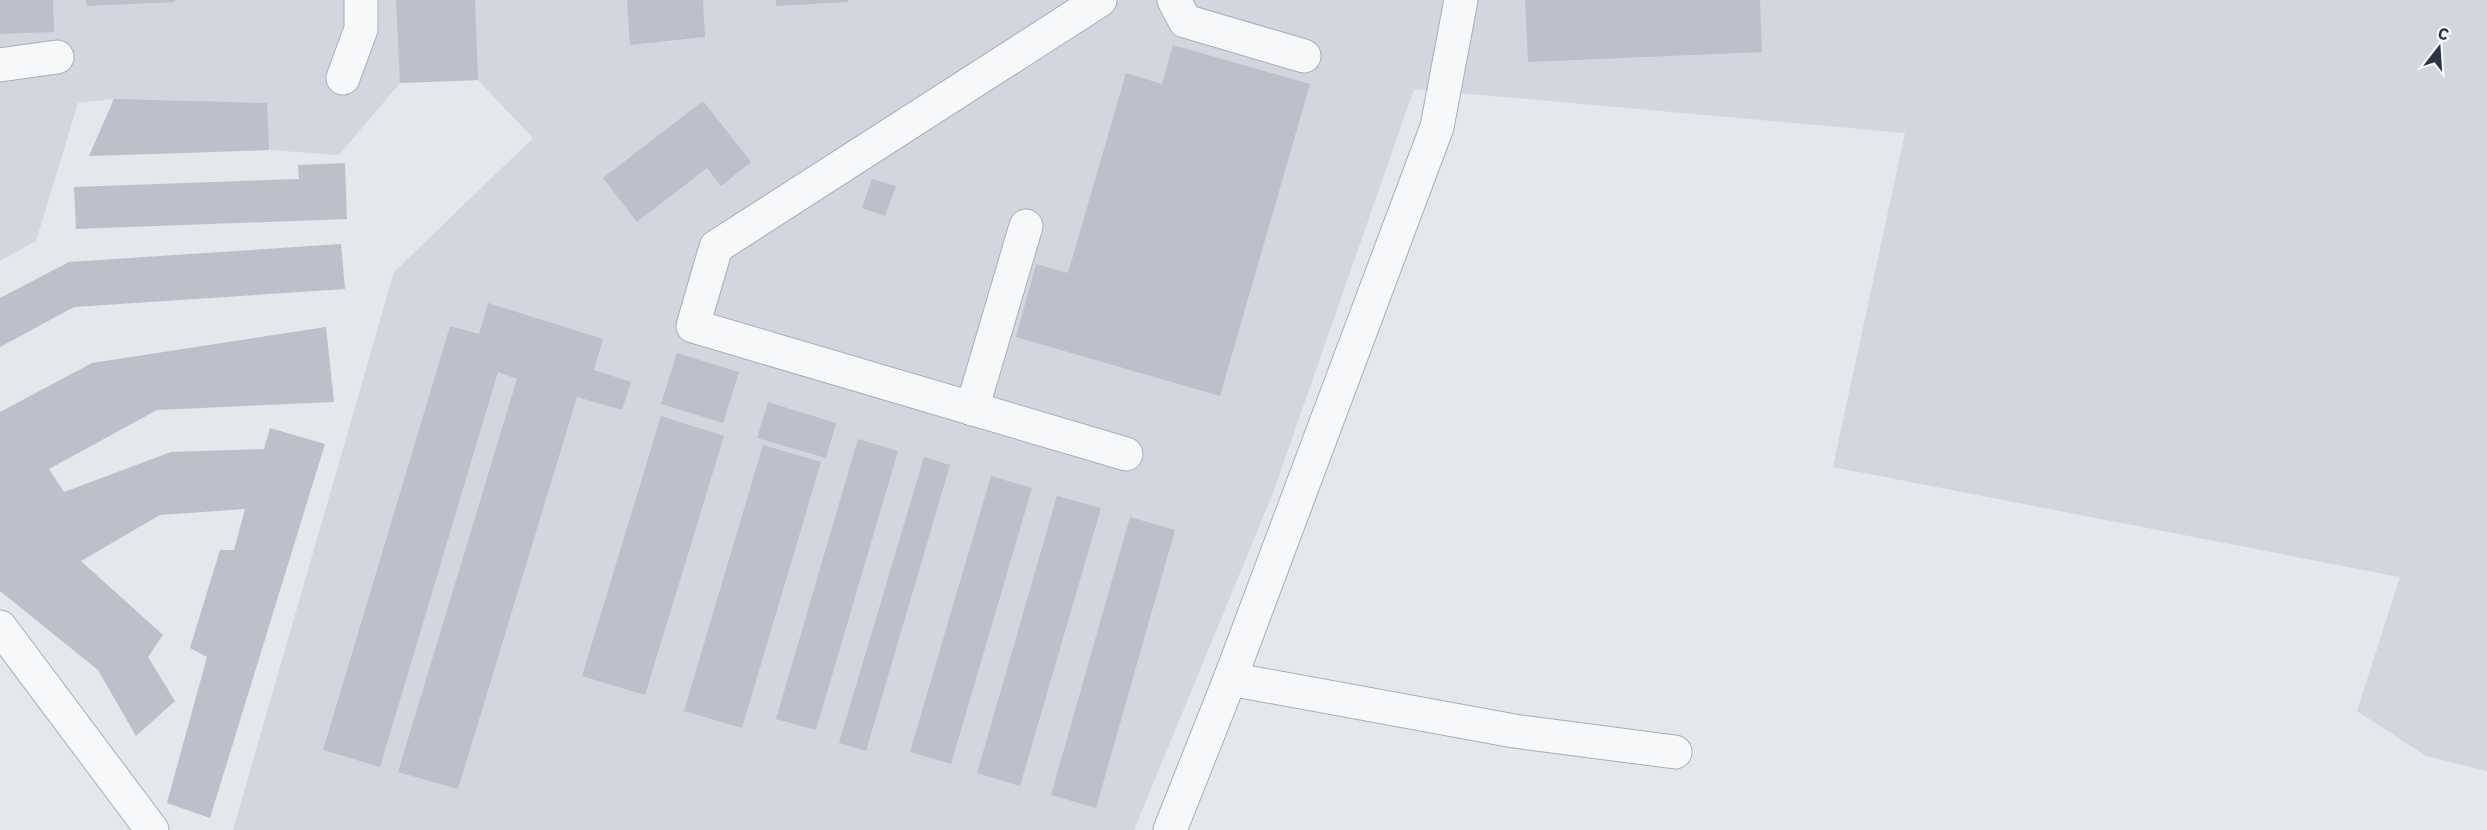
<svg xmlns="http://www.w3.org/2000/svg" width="2487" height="830" font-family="'IBM Plex Sans',sans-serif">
<rect width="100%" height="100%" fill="#e4e7ec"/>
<!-- built -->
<polygon fill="#d2d6de" points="0,0 2487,0 2487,771 2426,756 2357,711 2400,577 1833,467 1905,133 1414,89 1273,493 1134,830 233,830 394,272 533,138 478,80 400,83 339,155 269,150 89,156 114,99 78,103 36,241 0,261"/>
<!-- building -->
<g fill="#bbc0ca">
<polygon points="0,0 53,0 54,32 0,34"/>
<polygon points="86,0 175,0 175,2 87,6"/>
<polygon points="396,0 475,0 478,80 400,83"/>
<polygon points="627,0 703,0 705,37 630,45"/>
<polygon points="776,0 848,0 848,2 776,6"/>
<polygon points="1525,0 1760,0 1762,52 1528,62"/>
<polygon points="1173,45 1310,84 1220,396 1016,337 1036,264 1068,273 1126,73 1162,84"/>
<polygon points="114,99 267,103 269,150 89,156"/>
<polygon points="703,101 751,162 721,186 707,168 637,222 603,178"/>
<polygon points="345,163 347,219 76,229 74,187 299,179 298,165"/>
<polygon points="872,179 896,186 885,216 862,208"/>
<polygon points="341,244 345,289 74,307 0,347 0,298 69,262"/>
<polygon points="488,303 603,339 594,370 631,382 622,410 577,397 458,789 398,772 517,379 498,372 380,767 323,750 450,326 479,334"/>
<polygon points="326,327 334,402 157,410 49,469 64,492 171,452 264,449 270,428 325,444 210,818 167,803 207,657 190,648 220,550 234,550 245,509 160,515 81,561 163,635 148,657 175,701 136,736 98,670 0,591 0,412 92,363"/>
<polygon points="677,353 739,372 723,423 661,404"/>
<polygon points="768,402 836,423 826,458 757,438"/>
<polygon points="661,416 724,436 645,695 582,676"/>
<polygon points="858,439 898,451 816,730 776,719"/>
<polygon points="763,445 821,462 742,728 684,711"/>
<polygon points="924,457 950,465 866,751 839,743"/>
<polygon points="991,476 1032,488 951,764 910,752"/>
<polygon points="1057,496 1101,508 1020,786 977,773"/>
<polygon points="1130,517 1175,530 1096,808 1051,795"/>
</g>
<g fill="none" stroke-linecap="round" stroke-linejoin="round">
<!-- minor casing -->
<g stroke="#a9aeb7" stroke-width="35">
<g id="minor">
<polyline points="1100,0 716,247 693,326 1126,454"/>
<polyline points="1174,0 1185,21 1304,56"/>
<polyline points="0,65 57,57"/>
<polyline points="343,78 361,29 361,0"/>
<polyline points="972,409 1026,226"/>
<polyline points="0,627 152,830"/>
<polyline points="1230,679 1514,731 1675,752"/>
<polyline points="1170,830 1230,679 1437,127 1461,0"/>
</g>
</g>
<!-- minor -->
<use href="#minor" stroke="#f7f8fa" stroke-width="33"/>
</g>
<!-- north arrow -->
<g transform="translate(2439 48) rotate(17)" stroke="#f4f6f9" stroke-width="4.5" paint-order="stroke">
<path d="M0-4.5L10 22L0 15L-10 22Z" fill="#2b3445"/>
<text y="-9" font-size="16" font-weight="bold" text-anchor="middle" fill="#2b3445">С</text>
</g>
</svg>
